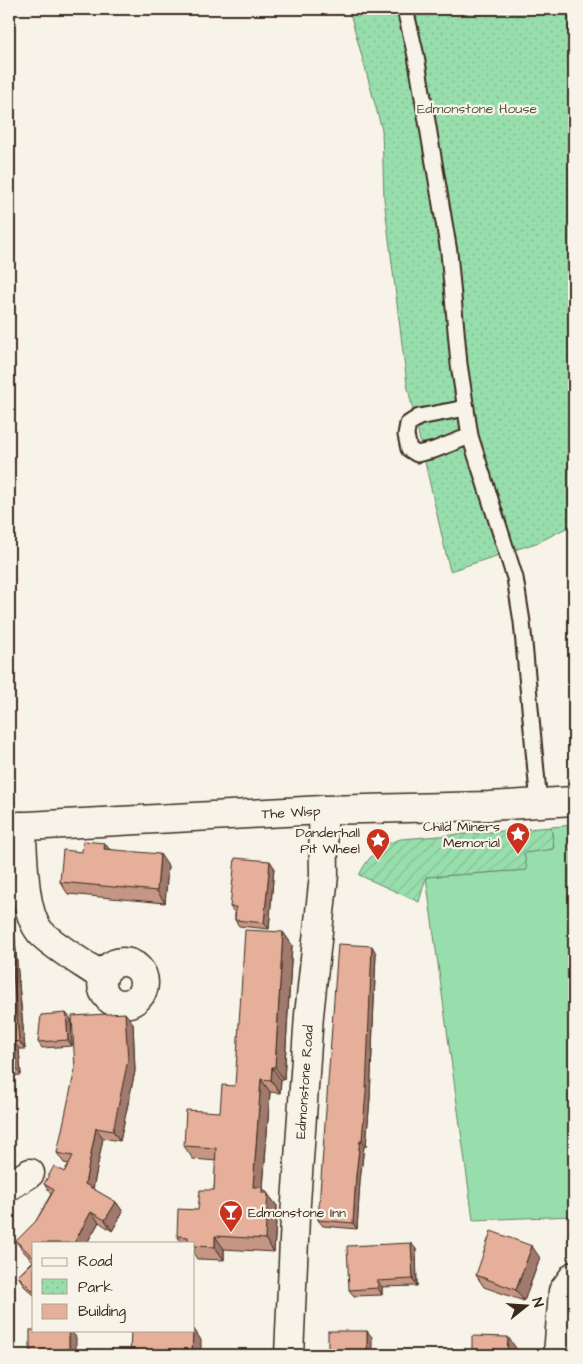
<svg xmlns="http://www.w3.org/2000/svg" width="583" height="1364" font-family="'Architects Daughter',sans-serif">
<defs>
<pattern id="park-dots" width="8" height="8" patternUnits="userSpaceOnUse" patternTransform="scale(1.25)"><rect width="8" height="8" fill="#97deac"/><path d="M2 2h.1M6 6h.1" fill="none" stroke="#83bf94" stroke-width="1.8" stroke-linecap="round"/></pattern>
<pattern id="garden-furrows" width="10" height="10" patternUnits="userSpaceOnUse" patternTransform="scale(1.25)"><rect width="10" height="10" fill="#97deac"/><path d="M-1 1l2-2M0 10L10 0M9 11l2-2" fill="none" stroke="#83bf94"/></pattern>
</defs>
<rect width="100%" height="100%" fill="#f7f3e8"/>
<filter id="ink" filterUnits="userSpaceOnUse"><feTurbulence type="fractalNoise" baseFrequency=".02" numOctaves="2"/><feDisplacementMap in="SourceGraphic" scale="10" xChannelSelector="R" yChannelSelector="G"/><feConvolveMatrix kernelMatrix="1 2 1 2 8 2 1 2 1" color-interpolation-filters="sRGB"/></filter>
<g filter="url(#ink)">
<!-- grass -->
<polygon fill="#97deac" stroke="#698465" points="574,825 574,1216 473,1220 426,877 526,870 524,853 554,848 551,827"/>
<!-- park -->
<polygon fill="url(#park-dots)" stroke="#698465" points="349,9 574,9 574,524 539,542 450,571 407,384 384,199 382,130"/>
<!-- garden -->
<path fill="url(#garden-furrows)" stroke="#698465" d="M551,827L554,849L524,853L527,870L426,877L419,902L359,875C370,855 378,846 401,839Z"/>
<g fill="none" stroke-linecap="round" stroke-linejoin="round">
<!-- service casing -->
<g stroke="#3b2a1e" stroke-width="19">
<g id="service">
<polyline points="405,9 416,56 449,252 459,364 470,436 515,578 522,622 539,804"/>
<polyline points="466,408 419,417 408,424 406,435 409,449 417,454 434,450 470,436"/>
</g>
</g>
<!-- minor casing -->
<g stroke="#3b2a1e" stroke-width="31">
<g id="minor">
<path d="M21,826C24,854 22,915 42,934C58,949 84,964 103,977"/>
<circle cx="123" cy="983" r="21"/>
<polyline points="9,1186 30,1173"/>
<polyline points="558,1355 563,1291 574,1276"/>
</g>
</g>
<!-- tertiary casing -->
<g stroke="#3b2a1e" stroke-width="31">
<g id="tertiary">
<polyline points="9,827 323,810 489,806 574,801"/>
<polyline points="289,1355 295,1217 309,1015 324,875 323,810"/>
</g>
</g>
<!-- service -->
<use href="#service" stroke="#f7f3e8" stroke-width="15"/>
<!-- minor -->
<use href="#minor" stroke="#f7f3e8" stroke-width="28"/>
<!-- tertiary -->
<use href="#tertiary" stroke="#f7f3e8" stroke-width="28"/>
</g>
<!-- wall -->
<g fill="#c59684" stroke="#3b2a1e">
<polygon points="109,849 168,866 165,903 68,894 60,882 82,852"/>
<polygon points="274,867 269,929 239,926 235,920 235,913 230,907"/>
<polygon points="9,876 25,1049 19,1049 21,1075 9,1076"/>
<polygon points="283,932 292,945 284,1080 281,1080 280,1093 270,1092 263,1188 277,1206 274,1252 224,1249 224,1260 197,1259 194,1254 194,1243 182,1243 177,1236 214,1190 216,1161 193,1159 184,1146 220,1112 235,1086"/>
<polygon points="376,953 370,1098 366,1146 364,1146 360,1181 357,1229 323,1226 318,1220"/>
<polygon points="71,1019 72,1046 42,1048 38,1042"/>
<polygon points="133,1023 135,1071 120,1141 103,1138 93,1189 116,1202 123,1212 112,1231 99,1222 87,1243 34,1243 34,1295 25,1287 18,1276 33,1261 23,1251 16,1241 36,1221 51,1194 44,1184 64,1172 69,1164 64,1163 57,1153"/>
<polygon points="416,1249 417,1286 382,1287 382,1295 354,1296 349,1290"/>
<polygon points="540,1258 524,1301 484,1287 476,1275"/>
</g>
<!-- shaded-wall -->
<g fill="#a07a6c" stroke="#3b2a1e">
<polygon points="105,843 113,855 104,849"/>
<polygon points="160,854 168,866 165,903 157,891"/>
<polygon points="270,861 274,867 269,929 264,923"/>
<polygon points="9,876 25,1049 19,1041 9,925"/>
<polygon points="283,932 292,945 284,1080 275,1067"/>
<polygon points="372,946 376,953 370,1098 366,1146 362,1140"/>
<polygon points="66,1013 71,1019 72,1046 68,1040"/>
<polygon points="125,1013 133,1023 135,1071 120,1141 113,1131"/>
<polygon points="14,1042 19,1049 21,1075 16,1068"/>
<polygon points="272,1067 281,1080 280,1093 271,1080"/>
<polygon points="261,1079 270,1092 263,1188 277,1206 274,1252 265,1239 253,1187"/>
<polygon points="96,1128 103,1138 92,1194 85,1184"/>
<polygon points="360,1140 364,1146 360,1181 357,1229 353,1223 356,1175"/>
<polygon points="116,1202 123,1212 112,1231 105,1220"/>
<polygon points="91,1212 99,1222 87,1243 74,1243"/>
<polygon points="215,1236 224,1249 224,1260 215,1247"/>
<polygon points="411,1243 416,1249 417,1286 413,1279"/>
<polygon points="532,1246 540,1258 524,1301 516,1290"/>
<polygon points="377,1281 382,1287 382,1295 378,1288"/>
<polygon points="194,1329 201,1340 201,1355 192,1355 193,1330"/>
<polygon points="69,1330 70,1330 76,1337 76,1355 69,1355"/>
<polygon points="367,1331 372,1337 372,1355 367,1355"/>
<polygon points="508,1337 516,1348 516,1355 507,1355"/>
</g>
<!-- building -->
<g fill="#e5af9a" stroke="#3b2a1e">
<polygon points="83,841 105,843 104,849 160,854 157,891 60,882 63,850 82,852"/>
<polygon points="235,858 270,861 264,923 235,920 236,907 230,907"/>
<polygon points="9,925 19,1041 14,1042 16,1068 9,1069"/>
<polygon points="245,930 283,932 275,1067 272,1067 271,1080 261,1079 253,1187 262,1187 262,1193 268,1193 265,1239 215,1236 215,1247 194,1246 194,1243 188,1243 188,1237 177,1236 178,1209 198,1210 200,1190 214,1190 216,1148 184,1146 186,1110 220,1112 222,1085 235,1086"/>
<polygon points="338,944 372,946 366,1092 362,1140 360,1140 356,1175 353,1223 318,1220"/>
<polygon points="66,1013 68,1040 38,1042 41,1015"/>
<polygon points="125,1013 128,1060 113,1131 96,1128 85,1184 116,1202 105,1220 91,1212 74,1243 34,1243 34,1258 16,1241 36,1221 54,1190 44,1184 54,1166 64,1172 73,1156 57,1153 75,1069 72,1016"/>
<polygon points="491,1231 532,1246 516,1290 476,1275"/>
<polygon points="411,1243 413,1279 377,1281 378,1288 349,1290 347,1246"/>
<polygon points="34,1261 34,1292 18,1276"/>
<rect x="30" y="1330" width="39" height="25"/>
<polygon points="131,1330 193,1330 192,1355 130,1355"/>
<rect x="328" y="1331" width="39" height="24"/>
<polygon points="472,1336 508,1337 507,1355 472,1355"/>
</g>
</g>
<!-- icons -->
<defs>
<g id="sight-pin" transform="scale(1.25)"><path d="M0 17L-7.5 6A9.5 9.5 0 1 1 7.5 6Z" fill="#c8321e" stroke="#f7f3e8"/><path d="M0-6L1.8-2.2L6-1.7L2.9 1.2L3.7 5.4L0 3.3L-3.7 5.4L-2.9 1.2L-6-1.7L-1.8-2.2Z" fill="#fff"/></g>
<g id="bar-pin" transform="scale(1.25)"><path d="M0 17L-7.5 6A9.5 9.5 0 1 1 7.5 6Z" fill="#c8321e" stroke="#f7f3e8"/><path d="M-6-5H6L.8 .8V4.5H3.5V6h-7V4.5H-.8V.8Z" fill="#fff"/></g>
</defs>
<g fill-rule="evenodd">
<use href="#sight-pin" x="518" y="834"/>
<use href="#sight-pin" x="378" y="840"/>
<use href="#bar-pin" x="231" y="1212"/>
</g>
<g text-anchor="middle" stroke-width="4.5" stroke-linejoin="round" paint-order="stroke">
<!-- park labels -->
<g font-size="14" fill="#525742" stroke="#f7f3e8">
<text x="477" y="113">Edmonstone House</text>
</g>
<!-- street labels -->
<g font-size="14" fill="#3b2a1e" stroke="#f7f3e8">
<text transform="translate(291 812) rotate(-3)" y="5">The Wisp</text>
<text transform="translate(304 1082) rotate(-86)" y="5">Edmonstone Road</text>
</g>
<!-- poi labels -->
<g font-size="14" fill="#3b2a1e" stroke="#f7f3e8" text-anchor="end">
<text x="500" y="831">Child Miners<tspan x="500" dy="16">Memorial</tspan></text>
<text x="360" y="837">Danderhall<tspan x="360" dy="16">Pit Wheel</tspan></text>
<text x="248" y="1217" text-anchor="start">Edmonstone Inn</text>
</g>
</g>
<!-- margin -->
<rect width="583" height="1364" fill="none" stroke="#f7f3e8" stroke-width="30"/>
<rect x="15" y="15" width="553" height="1334" fill="none" stroke="#3b2a1e" stroke-width="2" filter="url(#ink)"/>
<!-- legend -->
<rect x="32" y="1242" width="162" height="90" fill="#f7f3e8" stroke="#aca397"/>
<rect x="42" y="1258" width="25" height="8" fill="#f7f3e8" stroke="#aca397"/>
<text x="78" y="1266" font-size="15" fill="#3b2a1e">Road</text>
<rect x="42" y="1279" width="25" height="15" fill="url(#park-dots)" stroke="#aca397"/>
<text x="78" y="1292" font-size="15" fill="#3b2a1e">Park</text>
<rect x="42" y="1304" width="25" height="15" fill="#e5af9a" stroke="#aca397"/>
<text x="78" y="1316" font-size="15" fill="#3b2a1e">Building</text>
<!-- north arrow -->
<g transform="translate(526 1306) rotate(73)" stroke="#f7f3e8" stroke-width="4" paint-order="stroke">
<path d="M0-4L9 19L0 12L-9 19Z" fill="#3b2a1e"/>
<text y="-8" font-size="14" font-weight="bold" text-anchor="middle" fill="#3b2a1e">N</text>
</g>
</svg>
